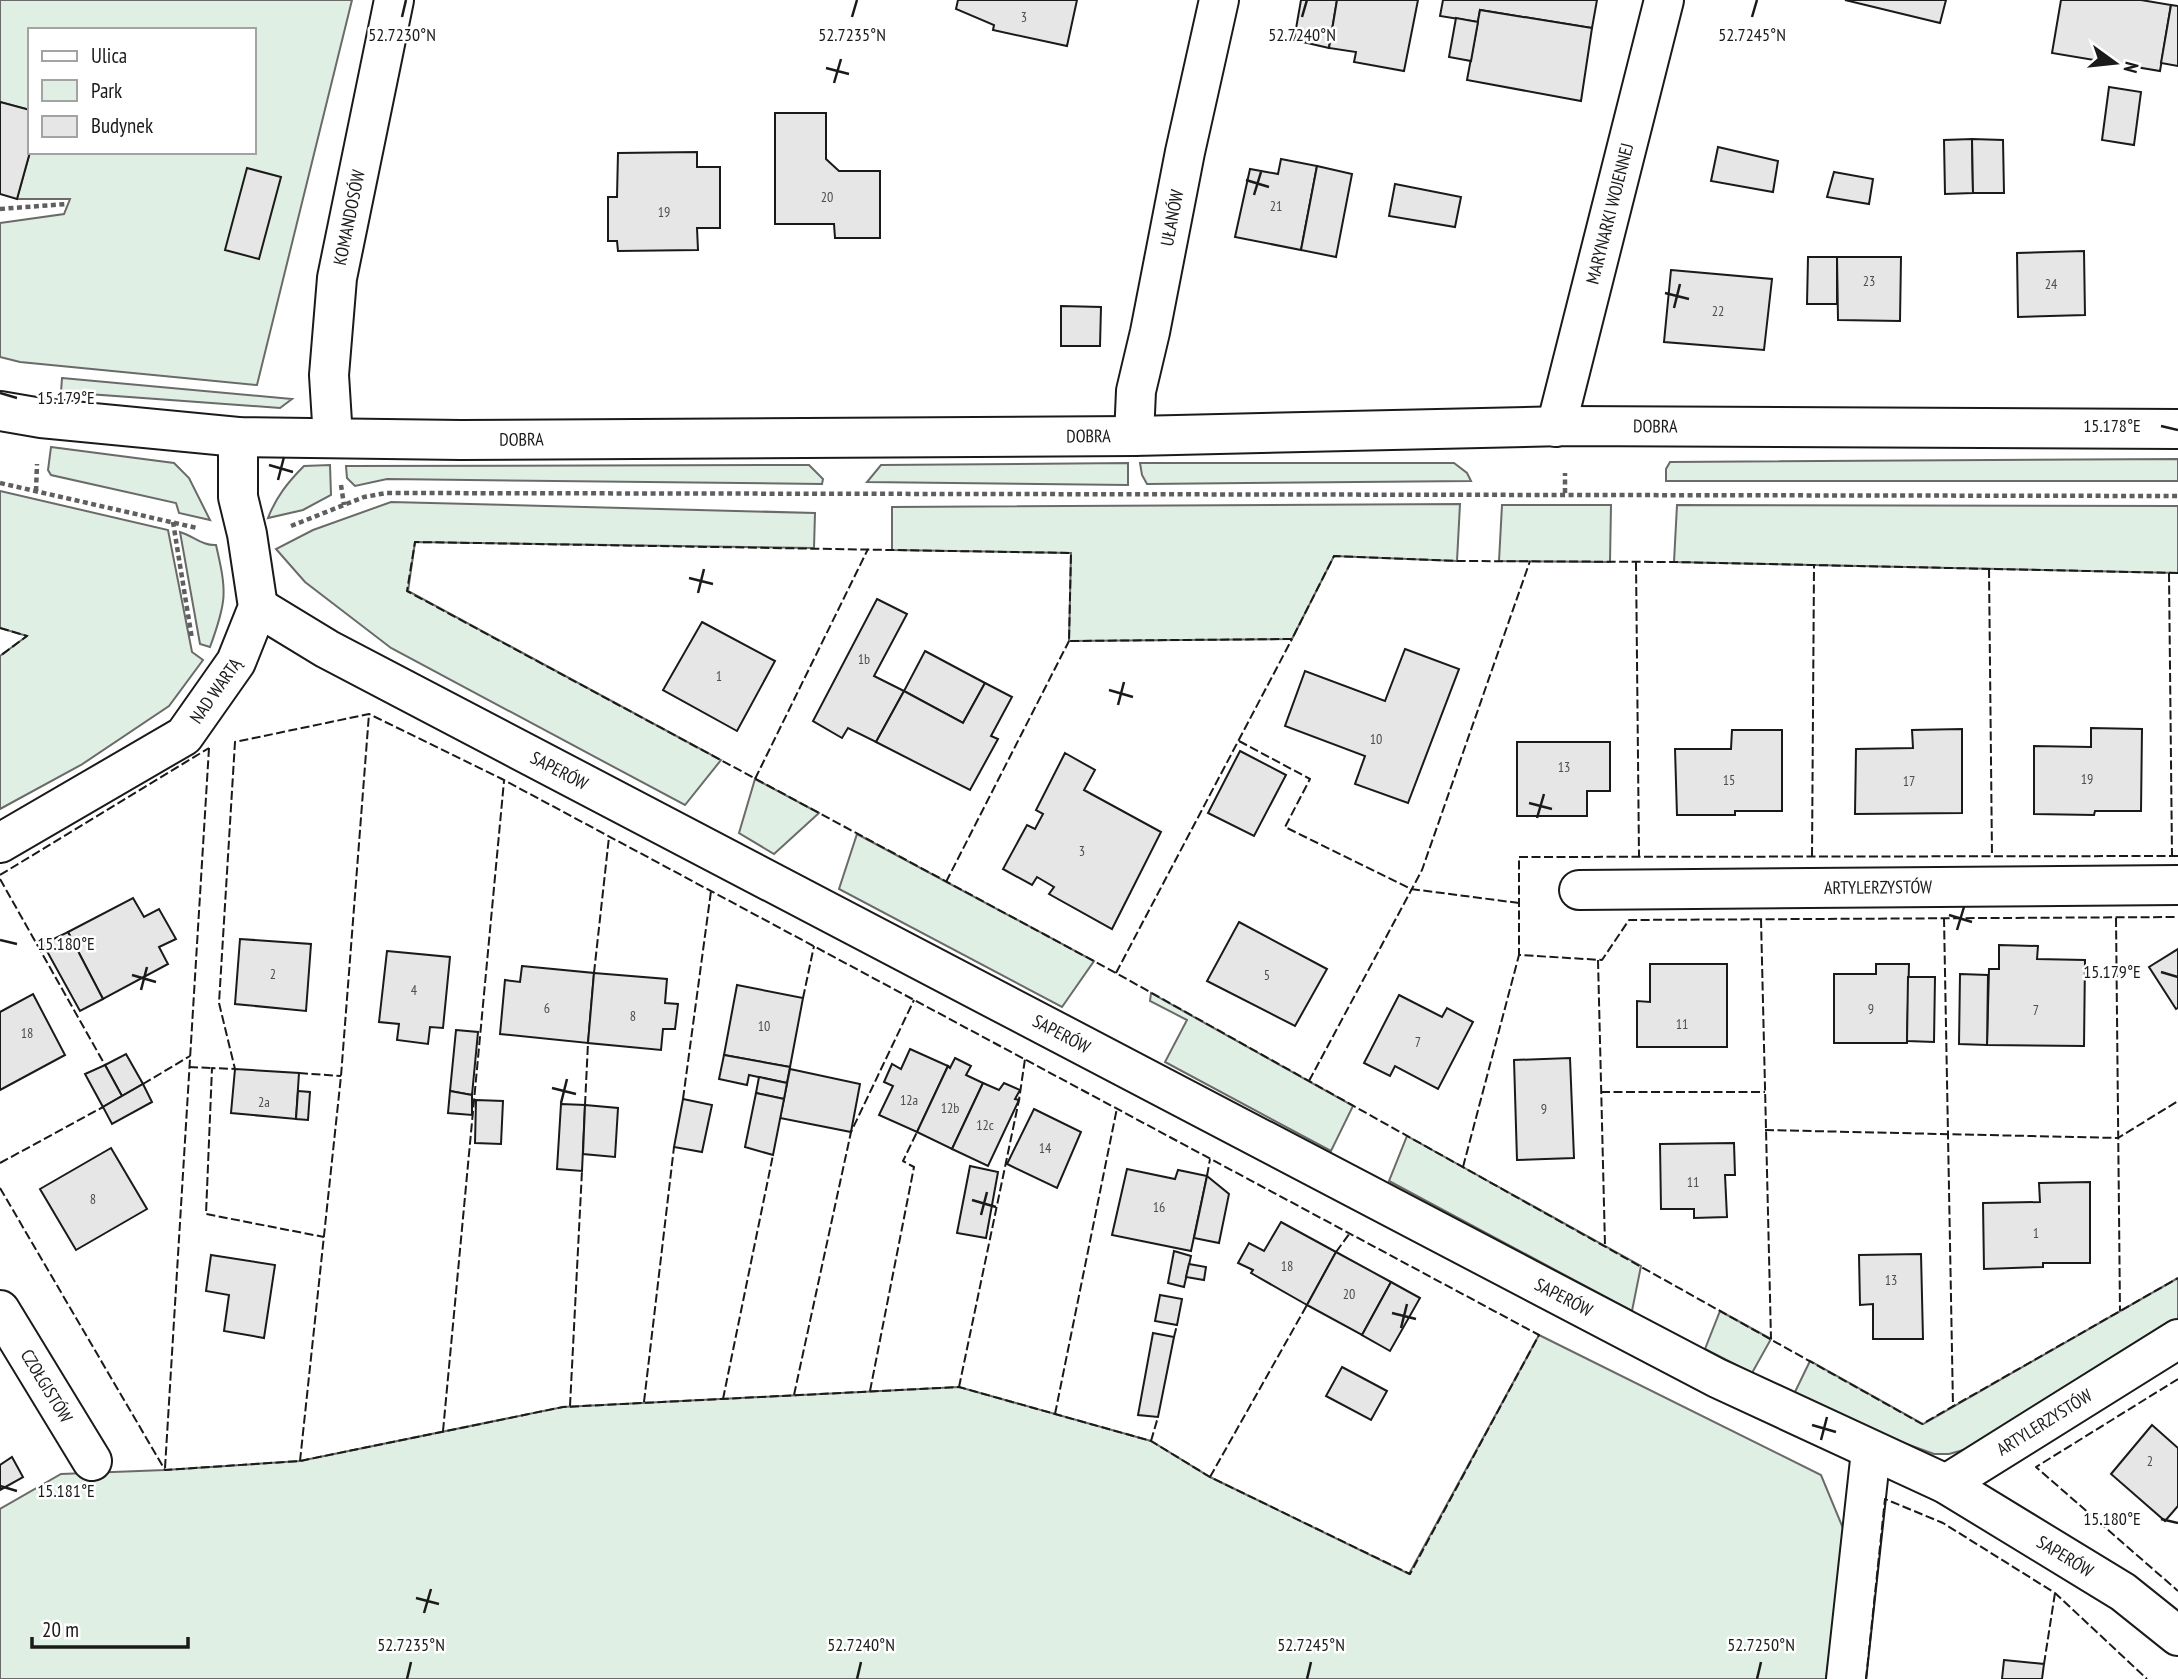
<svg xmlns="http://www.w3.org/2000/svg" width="2178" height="1679" font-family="'PT Sans Narrow',sans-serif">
<rect width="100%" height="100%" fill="#fff"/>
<!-- green -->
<g fill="#e0efe3" stroke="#6a6a6a" stroke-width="2">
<polygon points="0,0 352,0 257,385 20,362 0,357 0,223 64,214 70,199 17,199 30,152 254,152 254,30 30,30 30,110 0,102"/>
<polygon points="62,378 292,399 280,408 61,392"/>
<polygon points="51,447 174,463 189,478 210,520 179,513 176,503 51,475 48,470"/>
<polygon points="2178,459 2178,481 1666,481 1666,469 1670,462"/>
<polygon points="1128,463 1128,485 867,482 881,465"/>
<polygon points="1140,463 1454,463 1467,473 1471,481 1147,484 1142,475"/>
<path d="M330,465L331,495L303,510L268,518C276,497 288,482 304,466Z"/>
<polygon points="809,465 823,479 822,484 387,479 355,486 347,478 346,466"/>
<polygon points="0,491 168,530 192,652 203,660 169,706 81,765 0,809 0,656 27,636 0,628"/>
<polygon points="391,502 815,513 814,548 415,542 408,591 721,760 685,805 391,648 305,582 276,549 313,530"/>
<polygon points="1460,504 1457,561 1334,556 1292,639 1069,641 1071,553 892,550 892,507"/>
<polygon points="1502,505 1611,505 1610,562 1499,561"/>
<polygon points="1677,505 2178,506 2178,573 1674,562"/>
<path d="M180,532C193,536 203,546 216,545C227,592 227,601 210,647L200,644Z"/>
<polygon points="755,779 819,813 774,854 739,833"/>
<polygon points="857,834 1094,961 1062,1007 839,889"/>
<polygon points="1151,993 1353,1106 1331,1151 1165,1062 1187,1020 1150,1001"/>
<polygon points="1407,1136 1641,1266 1632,1311 1389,1181"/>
<polygon points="2178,1278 2178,1320 1974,1447 1949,1454 1934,1454 1841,1420 1793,1396 1810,1361 1923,1424"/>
<polygon points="1720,1311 1771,1339 1752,1373 1705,1349"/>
<polygon points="1539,1335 1821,1475 1845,1533 1826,1679 0,1679 0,1509 61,1474 165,1470 300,1461 563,1407 959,1387 1151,1441 1210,1477 1409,1574"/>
</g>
<!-- building -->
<g fill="#e6e6e6" stroke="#1a1a1a" stroke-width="2">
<polygon points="958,0 1077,0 1067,46 993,30 994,25 956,9"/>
<polygon points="1301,0 1337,0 1329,48 1294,40"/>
<polygon points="1337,0 1418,0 1404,71 1354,62 1356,52 1329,48"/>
<polygon points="1443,0 1597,0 1592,28 1480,10 1478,22 1440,16"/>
<polygon points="1845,0 1946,0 1940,23"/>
<polygon points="2061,0 2141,0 2171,5 2160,71 2052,53"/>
<polygon points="2171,5 2178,6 2178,66 2161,63"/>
<polygon points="1480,10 1592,28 1581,101 1467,80"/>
<polygon points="1456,18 1478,22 1471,61 1449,57"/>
<polygon points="2109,87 2141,92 2134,145 2102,140"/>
<polygon points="0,102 30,110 30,152 17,199 0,194"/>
<polygon points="775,113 826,113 826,159 839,171 880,171 880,238 835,238 834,224 775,224"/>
<polygon points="1972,139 1973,193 1945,194 1944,140"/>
<polygon points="1972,139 2003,140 2004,193 1973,193"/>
<polygon points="1718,147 1778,161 1773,192 1711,181"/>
<polygon points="697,152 697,167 720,167 720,228 697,228 698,250 618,251 617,241 608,241 608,197 617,197 618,153"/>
<polygon points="1281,159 1317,166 1301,250 1235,237 1250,169 1278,174"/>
<polygon points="1317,166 1352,174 1336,257 1301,250"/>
<polygon points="247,168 281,177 259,259 225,250"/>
<polygon points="1834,172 1873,179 1869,204 1827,197"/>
<polygon points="1395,184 1461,197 1455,227 1389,216"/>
<polygon points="2084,251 2085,315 2018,317 2017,253"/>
<polygon points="1808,257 1837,257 1837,304 1807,304"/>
<polygon points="1837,257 1901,257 1900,321 1838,320"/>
<polygon points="1671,270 1772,279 1764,350 1664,342"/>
<polygon points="1061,306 1101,307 1100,346 1061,346"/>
<polygon points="877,599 907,614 874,676 904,691 876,742 848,728 842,738 813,721"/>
<polygon points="702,622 775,661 737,731 663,690"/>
<polygon points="1405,649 1459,669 1408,803 1355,784 1365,756 1285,726 1305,671 1385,701"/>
<polygon points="925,651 985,683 963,723 904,691"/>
<polygon points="985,683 1012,697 991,736 998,739 970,790 876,742 904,691 963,723"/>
<polygon points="2091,728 2142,729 2141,811 2095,811 2094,815 2034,814 2034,746 2091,747"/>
<polygon points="1962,729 1962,813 1855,814 1856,749 1913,748 1912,730"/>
<polygon points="1732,730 1782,730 1782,811 1735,811 1735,815 1677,815 1675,749 1731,749"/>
<polygon points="1517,742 1610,742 1610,791 1587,791 1587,816 1517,816"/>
<polygon points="1240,751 1286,775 1254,836 1208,813"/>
<polygon points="1065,753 1095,770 1084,790 1161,832 1112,929 1049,894 1054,887 1037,877 1032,885 1003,869 1027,825 1035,829 1043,814 1036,810"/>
<polygon points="133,898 144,917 159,909 176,939 159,947 168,964 103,999 68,932"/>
<polygon points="1239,922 1327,969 1295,1026 1207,981"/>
<polygon points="68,932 103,999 80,1011 43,944"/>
<polygon points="240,939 311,944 306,1011 235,1004"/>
<polygon points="1999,945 2038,946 2037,959 2085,960 2084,1046 1987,1045 1989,969 1999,969"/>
<polygon points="2178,949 2178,1008 2176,1009 2149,967"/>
<polygon points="387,951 450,957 443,1028 430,1027 428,1044 397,1040 399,1024 379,1022"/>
<polygon points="1650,964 1727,964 1727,1047 1637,1047 1637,1001 1650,1002"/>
<polygon points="1876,964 1909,964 1907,1043 1834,1043 1834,974 1876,974"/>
<polygon points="522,966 594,973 588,1043 500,1034 505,980 520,982"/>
<polygon points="594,973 667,979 665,1003 678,1004 675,1029 663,1029 661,1050 588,1043"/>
<polygon points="1960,974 1988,975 1987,1045 1959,1044"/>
<polygon points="1908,977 1935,977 1934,1042 1907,1041"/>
<polygon points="737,985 803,998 790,1067 724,1055"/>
<polygon points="33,994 65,1055 0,1090 0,1012"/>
<polygon points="1399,995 1442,1017 1447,1008 1473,1022 1438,1089 1395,1066 1390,1076 1364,1063"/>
<polygon points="456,1030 478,1032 472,1095 450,1091"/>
<polygon points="910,1049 948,1066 917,1132 879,1115 893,1086 884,1082 892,1064 901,1069"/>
<polygon points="126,1054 143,1084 122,1096 105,1065"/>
<polygon points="724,1055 790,1067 787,1083 749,1075 747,1085 719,1079"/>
<polygon points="955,1058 971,1066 966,1075 983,1083 952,1149 917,1132 948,1066 950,1068"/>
<polygon points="1570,1058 1574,1158 1517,1160 1514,1060"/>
<polygon points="105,1065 122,1096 103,1107 85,1074"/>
<polygon points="235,1069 299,1073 296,1119 231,1113"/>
<polygon points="790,1069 860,1084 851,1132 780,1118"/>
<polygon points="759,1077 787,1083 784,1099 756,1093"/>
<polygon points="983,1083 999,1090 1004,1083 1020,1090 1015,1099 1019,1100 988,1166 952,1149"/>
<polygon points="143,1084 152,1102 112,1124 103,1107"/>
<polygon points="298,1091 310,1092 308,1120 296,1119"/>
<polygon points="450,1091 472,1095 472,1115 448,1113"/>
<polygon points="756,1093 784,1099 773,1155 745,1147"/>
<polygon points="683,1099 712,1105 702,1152 674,1147"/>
<polygon points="476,1100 503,1101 501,1144 475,1143"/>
<polygon points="561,1104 585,1105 582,1171 557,1169"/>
<polygon points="585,1105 618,1108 615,1157 583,1154"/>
<polygon points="1034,1109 1081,1132 1057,1188 1007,1164"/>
<polygon points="1734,1143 1735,1175 1725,1175 1727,1217 1694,1218 1694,1209 1661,1209 1660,1144"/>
<polygon points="111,1148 147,1209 76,1250 40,1189"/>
<polygon points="970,1166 998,1172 986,1238 957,1233"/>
<polygon points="1127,1169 1175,1179 1178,1170 1207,1176 1191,1251 1112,1235"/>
<polygon points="1207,1176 1229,1194 1219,1243 1194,1238"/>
<polygon points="2090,1182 2090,1263 2043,1263 2043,1267 1984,1269 1983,1203 2040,1202 2039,1183"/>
<polygon points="1281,1222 1336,1252 1307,1305 1251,1273 1253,1270 1238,1263 1249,1243 1264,1251"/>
<polygon points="1174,1251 1191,1256 1184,1287 1168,1283"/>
<polygon points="1336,1252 1391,1282 1362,1335 1307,1305"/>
<polygon points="1921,1254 1923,1339 1873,1339 1873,1304 1860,1305 1859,1255"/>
<polygon points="211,1255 275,1265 264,1338 224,1331 229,1295 206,1291"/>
<polygon points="1189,1264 1206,1267 1204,1280 1186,1277"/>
<polygon points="1391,1282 1420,1298 1390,1351 1362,1335"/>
<polygon points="1160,1295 1182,1299 1177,1325 1155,1321"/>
<polygon points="1153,1333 1174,1337 1158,1417 1138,1415"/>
<polygon points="1342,1367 1387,1391 1371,1420 1326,1396"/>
<polygon points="2152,1425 2178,1448 2178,1506 2165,1521 2111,1474"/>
<polygon points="12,1457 23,1477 0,1490 0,1465"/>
<polygon points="2004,1660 2044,1664 2042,1679 2002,1679"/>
</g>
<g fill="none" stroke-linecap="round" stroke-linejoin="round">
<!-- street casing -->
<g stroke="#1a1a1a" stroke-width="42">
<g id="street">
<path id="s1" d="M1556,427L1664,0"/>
<path id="s2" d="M1134,436L1136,391L1150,332L1185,152L1219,0"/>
<path id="s3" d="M333,438L329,375L337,278L394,0"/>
<path id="s4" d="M258,607L327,649L1717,1378L1946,1484L2123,1592L2178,1636"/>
<path id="s5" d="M0,843L184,736L236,662L258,607L247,534L238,497V437"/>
<path id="s6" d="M1579,890L2178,885"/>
<path id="s7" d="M0,1310L92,1461"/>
<path id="s8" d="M1946,1484L2178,1339"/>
<polyline points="1846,1679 1871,1451"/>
</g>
</g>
<!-- secondary casing -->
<g stroke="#1a1a1a" stroke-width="42">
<g id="secondary">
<path id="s9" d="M0,411L41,418L238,437L461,440L1134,436L1565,426L2178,429"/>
</g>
</g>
<!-- path -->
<g stroke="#5f5f5f" stroke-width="4.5" stroke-dasharray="5 3.5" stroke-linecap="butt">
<polyline points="0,209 67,204"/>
<polyline points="0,483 197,528"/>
<polyline points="341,485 344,505"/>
<polyline points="36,491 37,464"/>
<polyline points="1565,493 1565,473"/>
<polyline points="173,522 192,639"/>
<polyline points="291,526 364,497 386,493 2178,496"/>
</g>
<!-- street -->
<use href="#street" stroke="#fff" stroke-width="38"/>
<!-- secondary -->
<use href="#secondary" stroke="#fff" stroke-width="38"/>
<!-- fence -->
<g stroke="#1a1a1a" stroke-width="2" stroke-dasharray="9 3.5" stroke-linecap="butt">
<polyline points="1636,562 1639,856"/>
<polyline points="1989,569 1992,856"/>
<polyline points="2169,573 2172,856"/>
<polyline points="2178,573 1674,562 1457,561 1334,556 1292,639 1069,641 1071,553 415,542 407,591 1116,973 1922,1424 2178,1278"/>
<polyline points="0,628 27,636 0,656"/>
<polyline points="1239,741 1310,779 1285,827 1411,889 1519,903"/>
<polyline points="755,779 868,549"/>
<polyline points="1812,856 1814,566"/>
<polyline points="2178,856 1519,857 1519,955 1602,960 1629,920 2178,917"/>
<polyline points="0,875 209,748"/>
<polyline points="0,879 105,1065"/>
<polyline points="946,882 1069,641"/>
<polyline points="1944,918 1953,1406"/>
<polyline points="2116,918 2120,1311"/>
<polyline points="1761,919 1771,1339"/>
<polyline points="1598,960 1605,1246"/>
<polyline points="594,973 609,837"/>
<polyline points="1116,973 1292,639"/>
<polyline points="803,998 814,946"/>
<polyline points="189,1067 212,1068"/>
<polyline points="299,1073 341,1076"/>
<polyline points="1309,1081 1422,870 1530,561"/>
<polyline points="143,1084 190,1056"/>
<polyline points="1601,1092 1765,1092"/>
<polyline points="683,1099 711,891"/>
<polyline points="585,1105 588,1043"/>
<polyline points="1765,1130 2118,1138 2178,1101"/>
<polyline points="0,1163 103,1107"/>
<polyline points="1463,1167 1519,955"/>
<polyline points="1207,1176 1210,1159"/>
<polyline points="0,1188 165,1470 300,1461 563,1407 959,1387 1151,1441 1210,1477 1410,1574 1539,1335 502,779 369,714 235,742 219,1003 235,1069 212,1068 206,1214 324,1237"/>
<polyline points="1336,1252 1350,1233"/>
<polyline points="1174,1337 1177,1325"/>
<polyline points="2178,1379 2036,1467 2178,1591"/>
<polyline points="959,1387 1019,1100 1025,1059"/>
<polyline points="870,1391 914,1167 903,1161 917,1132"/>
<polyline points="794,1395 851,1132 914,1000"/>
<polyline points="723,1399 773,1155"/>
<polyline points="644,1402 674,1147"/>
<polyline points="570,1406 582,1171"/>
<polyline points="1055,1414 1117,1108"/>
<polyline points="443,1431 504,781"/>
<polyline points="1151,1441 1158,1417"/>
<polyline points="300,1461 341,1076 369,714"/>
<polyline points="165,1468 209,748"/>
<polyline points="1210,1477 1307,1305"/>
<polyline points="2044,1664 2055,1593"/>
<polyline points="1866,1679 1885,1499 1943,1523 2055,1593 2147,1679"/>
</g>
</g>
<!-- ticks -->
<path fill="none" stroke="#1a1a1a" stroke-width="2.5" d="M402,17L406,0M852,17L857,0M1302,17L1307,0M1752,17L1757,0M826,68L849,74M834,83L841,59M1246,180L1269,187M1254,195L1261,172M1665,293L1689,299M1674,308L1680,284M0,393L17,398M2161,426L2178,430M269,465L293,472M278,480L284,457M689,578L713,584M698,593L704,569M1109,690L1133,697M1118,705L1124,682M1529,803L1552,809M1537,818L1544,794M1949,915L1972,922M1957,930L1964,907M0,940L17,944M2161,972L2178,977M132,975L156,982M141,990L147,967M552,1088L576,1094M561,1103L567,1079M972,1200L996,1207M981,1215L987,1192M1392,1313L1416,1319M1401,1328L1407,1304M1812,1425L1836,1432M1821,1440L1827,1417M0,1486L17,1491M2161,1519L2178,1523M416,1598L439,1604M424,1613L431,1589M407,1679L411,1662M857,1679L861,1662M1307,1679L1311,1662M1757,1679L1761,1662"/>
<g text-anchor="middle" stroke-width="5" stroke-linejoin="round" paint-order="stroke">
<!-- number labels -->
<g font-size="14" fill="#4d4d4d">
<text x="1024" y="22">3</text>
<text x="827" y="202">20</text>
<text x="1276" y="211">21</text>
<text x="664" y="217">19</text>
<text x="1869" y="286">23</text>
<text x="2051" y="289">24</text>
<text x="1718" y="316">22</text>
<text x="864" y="664">1b</text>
<text x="719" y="681">1</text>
<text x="1376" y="744">10</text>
<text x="1564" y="772">13</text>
<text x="2087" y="784">19</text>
<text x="1729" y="785">15</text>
<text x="1909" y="786">17</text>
<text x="1082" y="856">3</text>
<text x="273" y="979">2</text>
<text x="1267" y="980">5</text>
<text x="414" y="995">4</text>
<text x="547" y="1013">6</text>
<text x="1871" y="1014">9</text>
<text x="2036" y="1015">7</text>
<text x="633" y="1021">8</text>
<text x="1682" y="1029">11</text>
<text x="764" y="1031">10</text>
<text x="27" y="1038">18</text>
<text x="1418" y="1047">7</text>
<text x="909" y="1105">12a</text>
<text x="264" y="1107">2a</text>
<text x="950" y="1113">12b</text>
<text x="1544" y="1114">9</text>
<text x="985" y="1130">12c</text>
<text x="1045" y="1153">14</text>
<text x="1693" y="1187">11</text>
<text x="93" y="1204">8</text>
<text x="1159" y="1212">16</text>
<text x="2036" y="1238">1</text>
<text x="1287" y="1271">18</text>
<text x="1891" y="1285">13</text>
<text x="1349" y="1299">20</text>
<text x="2150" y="1466">2</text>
</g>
<!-- street labels -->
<g font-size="18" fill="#1a1a1a" stroke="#fff">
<text dy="6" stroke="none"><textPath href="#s1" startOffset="220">MARYNARKI WOJENNEJ</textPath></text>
<text dy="6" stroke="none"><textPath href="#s3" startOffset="222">KOMANDOSÓW</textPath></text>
<text dy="6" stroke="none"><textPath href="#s2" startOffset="222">UŁANÓW</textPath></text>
<text dy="6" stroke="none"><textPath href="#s9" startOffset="1657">DOBRA</textPath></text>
<text dy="6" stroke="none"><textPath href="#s9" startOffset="1090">DOBRA</textPath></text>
<text dy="6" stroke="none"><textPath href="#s9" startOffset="523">DOBRA</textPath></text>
<text dy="6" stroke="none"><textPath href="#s5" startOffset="268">NAD WARTĄ</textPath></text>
<text dy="6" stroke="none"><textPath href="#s4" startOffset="343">SAPERÓW</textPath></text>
<text dy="6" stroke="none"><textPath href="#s6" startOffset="299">ARTYLERZYSTÓW</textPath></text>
<text dy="6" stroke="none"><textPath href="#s4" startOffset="910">SAPERÓW</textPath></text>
<text dy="6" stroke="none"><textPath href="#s4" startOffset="1477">SAPERÓW</textPath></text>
<text dy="6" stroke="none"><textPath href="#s7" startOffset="89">CZOŁGISTÓW</textPath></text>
<text dy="6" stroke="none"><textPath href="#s8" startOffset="116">ARTYLERZYSTÓW</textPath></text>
<text dy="6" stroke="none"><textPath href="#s4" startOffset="2042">SAPERÓW</textPath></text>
</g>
</g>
<g font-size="18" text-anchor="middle" fill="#1a1a1a" stroke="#fff" stroke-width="5" stroke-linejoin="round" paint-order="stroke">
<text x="402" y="41">52.7230°N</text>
<text x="852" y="41">52.7235°N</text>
<text x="1302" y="41">52.7240°N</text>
<text x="1752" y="41">52.7245°N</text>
<text x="66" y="404">15.179°E</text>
<text x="2112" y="432">15.178°E</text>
<text x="66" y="950">15.180°E</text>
<text x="2112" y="978">15.179°E</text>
<text x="66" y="1497">15.181°E</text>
<text x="2112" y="1525">15.180°E</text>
<text x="411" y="1651">52.7235°N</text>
<text x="861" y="1651">52.7240°N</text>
<text x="1311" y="1651">52.7245°N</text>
<text x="1761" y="1651">52.7250°N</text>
</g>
<!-- legend -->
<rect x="28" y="28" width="228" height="126" fill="#ffffff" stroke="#a3a3a3" stroke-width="2"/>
<rect x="42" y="51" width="35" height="10" fill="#ffffff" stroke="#a3a3a3" stroke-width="2"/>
<text x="91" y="63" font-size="21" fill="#1a1a1a">Ulica</text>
<rect x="42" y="80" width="35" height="21" fill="#e0efe3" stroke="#a3a3a3" stroke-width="2"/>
<text x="91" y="98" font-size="21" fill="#1a1a1a">Park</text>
<rect x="42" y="116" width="35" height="21" fill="#e6e6e6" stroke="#a3a3a3" stroke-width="2"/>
<text x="91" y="133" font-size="21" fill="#1a1a1a">Budynek</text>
<!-- north arrow -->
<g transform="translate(2115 63) rotate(105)" stroke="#ffffff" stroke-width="5" paint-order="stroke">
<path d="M0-5L12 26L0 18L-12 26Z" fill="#1a1a1a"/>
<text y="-10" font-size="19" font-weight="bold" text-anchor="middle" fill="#1a1a1a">N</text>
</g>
<!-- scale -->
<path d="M32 1637v10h156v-10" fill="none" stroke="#1a1a1a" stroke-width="3.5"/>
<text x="42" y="1637" font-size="21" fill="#1a1a1a" stroke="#ffffff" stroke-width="5" paint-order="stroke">20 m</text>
</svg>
